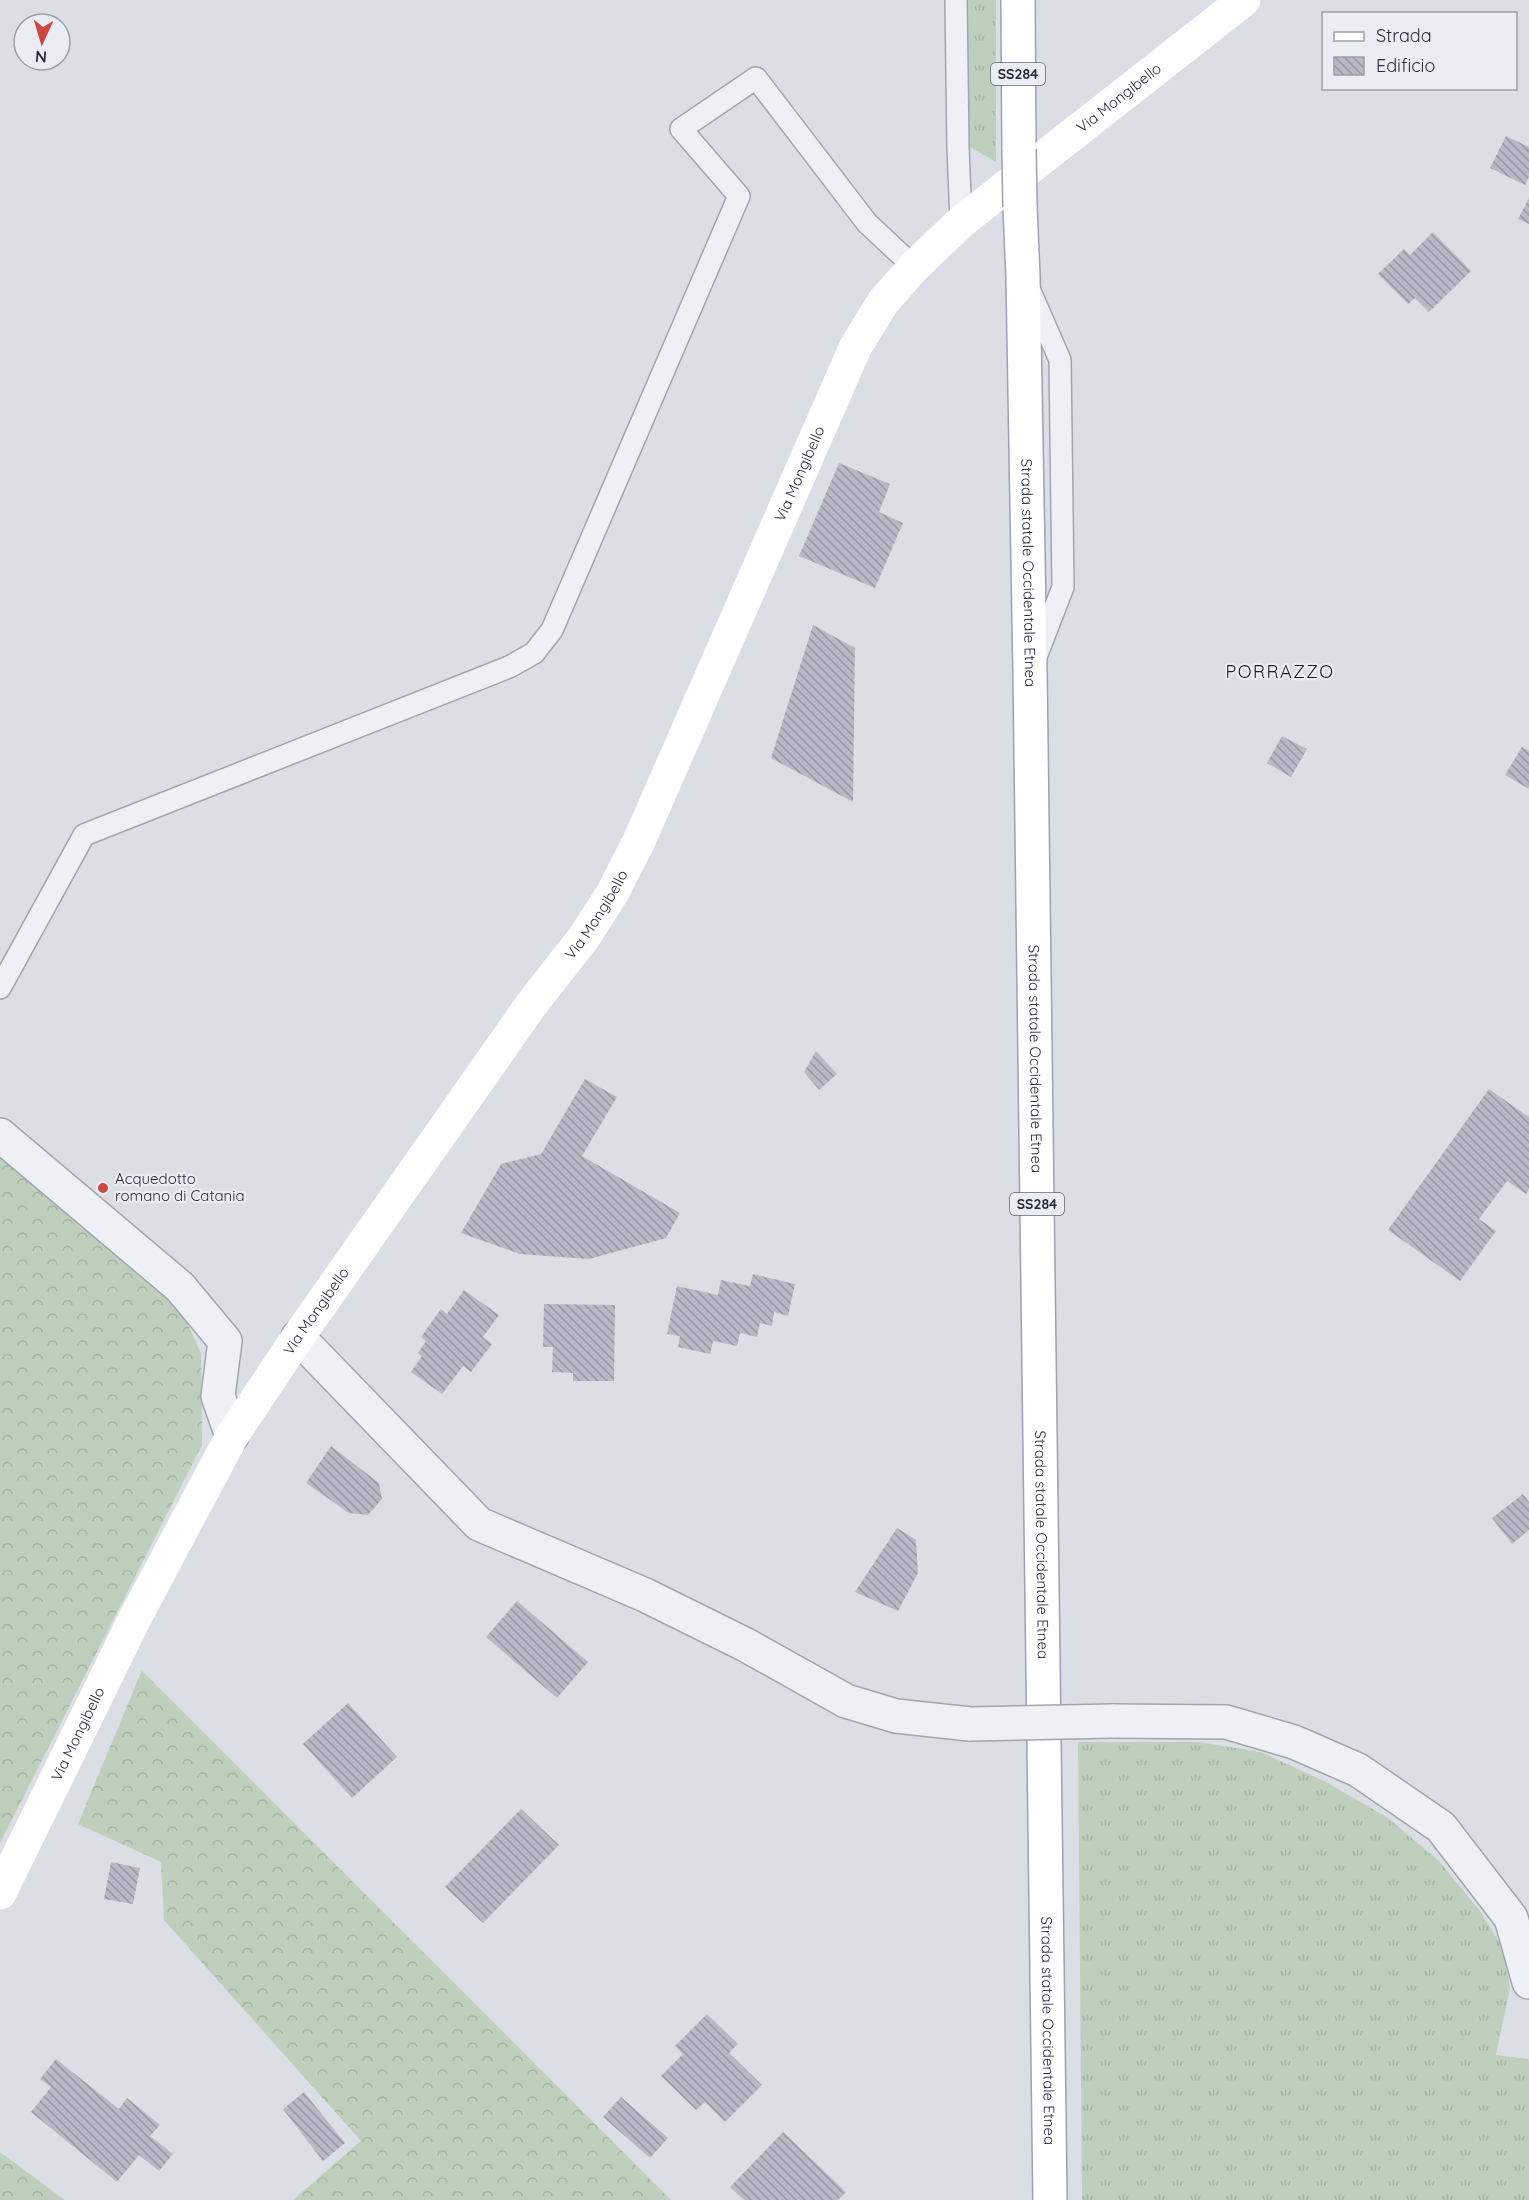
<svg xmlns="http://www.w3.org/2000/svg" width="1529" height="2200" font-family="Quicksand,sans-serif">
<defs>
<pattern id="grass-tufts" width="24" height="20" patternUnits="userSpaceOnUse" patternTransform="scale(1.5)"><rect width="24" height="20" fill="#bed0bd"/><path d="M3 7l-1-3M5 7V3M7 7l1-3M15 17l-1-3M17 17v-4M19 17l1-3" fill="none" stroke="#a3b3a3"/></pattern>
<pattern id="forest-crowns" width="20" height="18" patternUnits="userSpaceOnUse" patternTransform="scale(1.5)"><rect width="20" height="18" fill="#bed0bd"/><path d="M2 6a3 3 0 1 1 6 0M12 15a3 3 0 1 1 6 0" fill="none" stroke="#a3b3a3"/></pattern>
<pattern id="building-back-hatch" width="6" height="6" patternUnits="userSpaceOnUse" patternTransform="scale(1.5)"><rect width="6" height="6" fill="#b7b9c6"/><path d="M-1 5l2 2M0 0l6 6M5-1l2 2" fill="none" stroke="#9597a2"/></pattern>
</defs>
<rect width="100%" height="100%" fill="#dcdee6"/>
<!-- grass -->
<g fill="url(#grass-tufts)">
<polygon points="967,0 996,0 996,162 968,146"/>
<polygon points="1078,1742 1199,1742 1261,1752 1326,1782 1388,1818 1439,1861 1480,1911 1504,1950 1510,1988 1496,2055 1529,2059 1529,2200 1082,2200"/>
</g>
<!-- forest -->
<g fill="url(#forest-crowns)">
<polygon points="0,1145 178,1303 201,1353 202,1445 0,1843"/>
<polygon points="142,1670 142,1671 671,2200 293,2200 361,2141 164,1920 161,1862 78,1824"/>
<polygon points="0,2152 65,2200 0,2200"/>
</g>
<!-- building -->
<g fill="url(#building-back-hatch)">
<polygon points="1506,136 1529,147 1529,177 1525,185 1490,168"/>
<polygon points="1529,198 1529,224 1518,219"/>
<polygon points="1433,232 1471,271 1429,312 1415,298 1408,304 1378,274 1404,249 1410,255"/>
<polygon points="839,463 890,484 879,512 903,523 875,588 799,556"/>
<polygon points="813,625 855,648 853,802 771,758"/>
<polygon points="1282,736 1307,749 1291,777 1267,763"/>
<polygon points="1522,747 1529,751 1529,789 1505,775"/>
<polygon points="816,1051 837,1074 819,1090 804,1072"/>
<polygon points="585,1079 617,1097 582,1156 680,1213 666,1238 589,1259 520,1254 461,1233 501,1164 541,1154"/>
<polygon points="1489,1089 1529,1117 1529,1189 1526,1194 1507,1181 1479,1219 1496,1231 1460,1281 1388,1230"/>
<polygon points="753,1274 795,1284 788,1316 774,1312 772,1326 760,1323 757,1337 740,1333 737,1346 713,1341 710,1354 678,1347 680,1336 667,1334 677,1286 718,1295 721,1280 750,1286"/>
<polygon points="464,1290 499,1315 483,1337 492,1344 471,1372 463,1366 442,1394 411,1372 422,1356 418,1353 426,1341 421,1337 441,1309 447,1314"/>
<polygon points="544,1304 615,1305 614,1381 573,1381 573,1373 552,1372 553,1347 543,1347"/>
<polygon points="331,1446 379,1483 382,1499 368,1515 349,1513 306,1483"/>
<polygon points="1523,1494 1529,1502 1529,1530 1512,1544 1492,1518"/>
<polygon points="897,1528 916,1540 918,1573 898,1611 855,1592"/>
<polygon points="517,1601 588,1662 557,1698 486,1637"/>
<polygon points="348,1703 397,1757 352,1798 303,1744"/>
<polygon points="521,1809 559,1845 483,1923 445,1887"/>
<polygon points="111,1862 140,1868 133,1904 104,1899"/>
<polygon points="707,2014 738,2044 729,2053 762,2085 725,2122 705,2102 696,2110 661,2076 683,2054 675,2046"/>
<polygon points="56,2059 119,2109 127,2098 160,2125 150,2136 173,2154 159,2171 139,2155 117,2182 31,2112 51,2087 40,2079"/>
<polygon points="304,2092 345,2143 323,2161 283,2109"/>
<polygon points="621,2097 668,2138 650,2158 603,2117"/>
<polygon points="783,2132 846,2192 838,2200 744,2200 730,2187"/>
</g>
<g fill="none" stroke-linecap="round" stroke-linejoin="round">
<!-- lane casing -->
<g stroke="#a2a4b0" stroke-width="24">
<g id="lane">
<polyline points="956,0 958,147 961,222"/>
<polyline points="1029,289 1060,360 1063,587 1036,657"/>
<polyline points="0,988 84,835 509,667 534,653 552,630 739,196 681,129 756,78 867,223 914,267"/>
</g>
</g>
<!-- street casing -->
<g stroke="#a2a4b0" stroke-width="36">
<g id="street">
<polyline points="0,1135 180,1287 225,1341 218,1396 232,1436"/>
<polyline points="298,1337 479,1524 645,1595 746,1645 846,1701 896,1716 970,1724"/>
<polyline points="1112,1721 1226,1722 1294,1742 1358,1770 1441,1827 1511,1918 1529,1982"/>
</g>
</g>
<!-- primary casing -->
<g stroke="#9ca0b2" stroke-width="36">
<g id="primary">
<polyline points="1018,0 1019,149"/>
<path id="s2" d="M1020,207L1023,276L1030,671L1050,2200"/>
</g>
</g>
<!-- lane -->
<use href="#lane" stroke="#eff0f5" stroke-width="21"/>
<!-- street -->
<use href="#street" stroke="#eff0f5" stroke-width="33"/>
<!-- secondary -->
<path stroke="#fff" stroke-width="33" id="s1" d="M0,1893L135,1618L232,1436L298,1337L531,1005L585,936L613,892L639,841L855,348L883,302L914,267L961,222L1244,0"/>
<!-- primary -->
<use href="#primary" stroke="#fff" stroke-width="33"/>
<!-- street-bridge casing -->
<g stroke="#a2a4b0" stroke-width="36" stroke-linecap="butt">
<polyline id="street-bridge" points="970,1724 1112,1721"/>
</g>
<!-- primary-bridge casing -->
<g stroke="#9ca0b2" stroke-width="36" stroke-linecap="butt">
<polyline id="primary-bridge" points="1019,149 1020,207"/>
</g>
<!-- street-bridge -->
<use href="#street-bridge" stroke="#eff0f5" stroke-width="33"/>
<!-- primary-bridge -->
<use href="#primary-bridge" stroke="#fff" stroke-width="33"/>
</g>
<!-- markers -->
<circle fill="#cd4740" stroke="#ebedf4" stroke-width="2" cx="103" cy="1188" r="6"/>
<g text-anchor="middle" stroke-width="4.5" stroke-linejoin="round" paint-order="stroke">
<!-- shield labels -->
<g fill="#ebedf4" stroke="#616474" stroke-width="1.5">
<rect x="991" y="63" width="54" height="22" rx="4.5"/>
<rect x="1010" y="1193" width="54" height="22" rx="4.5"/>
</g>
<g font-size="14" font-weight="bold" fill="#262a3d">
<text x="1018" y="79">SS284</text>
<text x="1037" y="1209">SS284</text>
</g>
<!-- street labels -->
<g font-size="15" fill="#262a3d" stroke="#ebedf4">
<text dy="5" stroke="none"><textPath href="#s1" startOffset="2139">Via Mongibello</textPath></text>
<text dy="5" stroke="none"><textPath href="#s1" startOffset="1635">Via Mongibello</textPath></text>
<text dy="5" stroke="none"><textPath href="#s2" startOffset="366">Strada statale Occidentale Etnea</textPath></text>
<text dy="5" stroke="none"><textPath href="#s1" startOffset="1149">Via Mongibello</textPath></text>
<text dy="5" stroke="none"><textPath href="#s2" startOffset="852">Strada statale Occidentale Etnea</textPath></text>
<text dy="5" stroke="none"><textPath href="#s1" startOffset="663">Via Mongibello</textPath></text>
<text dy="5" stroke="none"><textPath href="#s2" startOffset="1338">Strada statale Occidentale Etnea</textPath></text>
<text dy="5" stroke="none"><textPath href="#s1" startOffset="177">Via Mongibello</textPath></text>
<text dy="5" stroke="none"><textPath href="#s2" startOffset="1824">Strada statale Occidentale Etnea</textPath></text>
</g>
<!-- poi labels -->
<g font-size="15" fill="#262a3d" stroke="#ebedf4" text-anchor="start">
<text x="115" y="1184">Acquedotto<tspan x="115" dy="17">romano di Catania</tspan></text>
</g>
<!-- quarter labels -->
<g font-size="18" letter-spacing="1.5" fill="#191b2d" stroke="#ebedf4">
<text x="1280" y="678">PORRAZZO</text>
</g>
</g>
<!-- legend -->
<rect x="1322" y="12" width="195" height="78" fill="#ebedf4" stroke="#9c9fab" stroke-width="1.5"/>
<rect x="1334" y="32" width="30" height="9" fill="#ffffff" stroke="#9c9fab" stroke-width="1.5"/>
<text x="1376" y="42" font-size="18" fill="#262a3d">Strada</text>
<rect x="1334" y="57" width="30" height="18" fill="url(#building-back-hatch)" stroke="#9c9fab" stroke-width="1.5"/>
<text x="1376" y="72" font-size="18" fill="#262a3d">Edificio</text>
<!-- north arrow -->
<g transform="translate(42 42) rotate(184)"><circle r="28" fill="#ebedf4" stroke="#9c9fab" stroke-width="1.5"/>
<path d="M0-4.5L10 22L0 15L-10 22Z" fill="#cd4740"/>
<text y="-9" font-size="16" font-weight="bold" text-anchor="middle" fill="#262a3d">N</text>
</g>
</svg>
